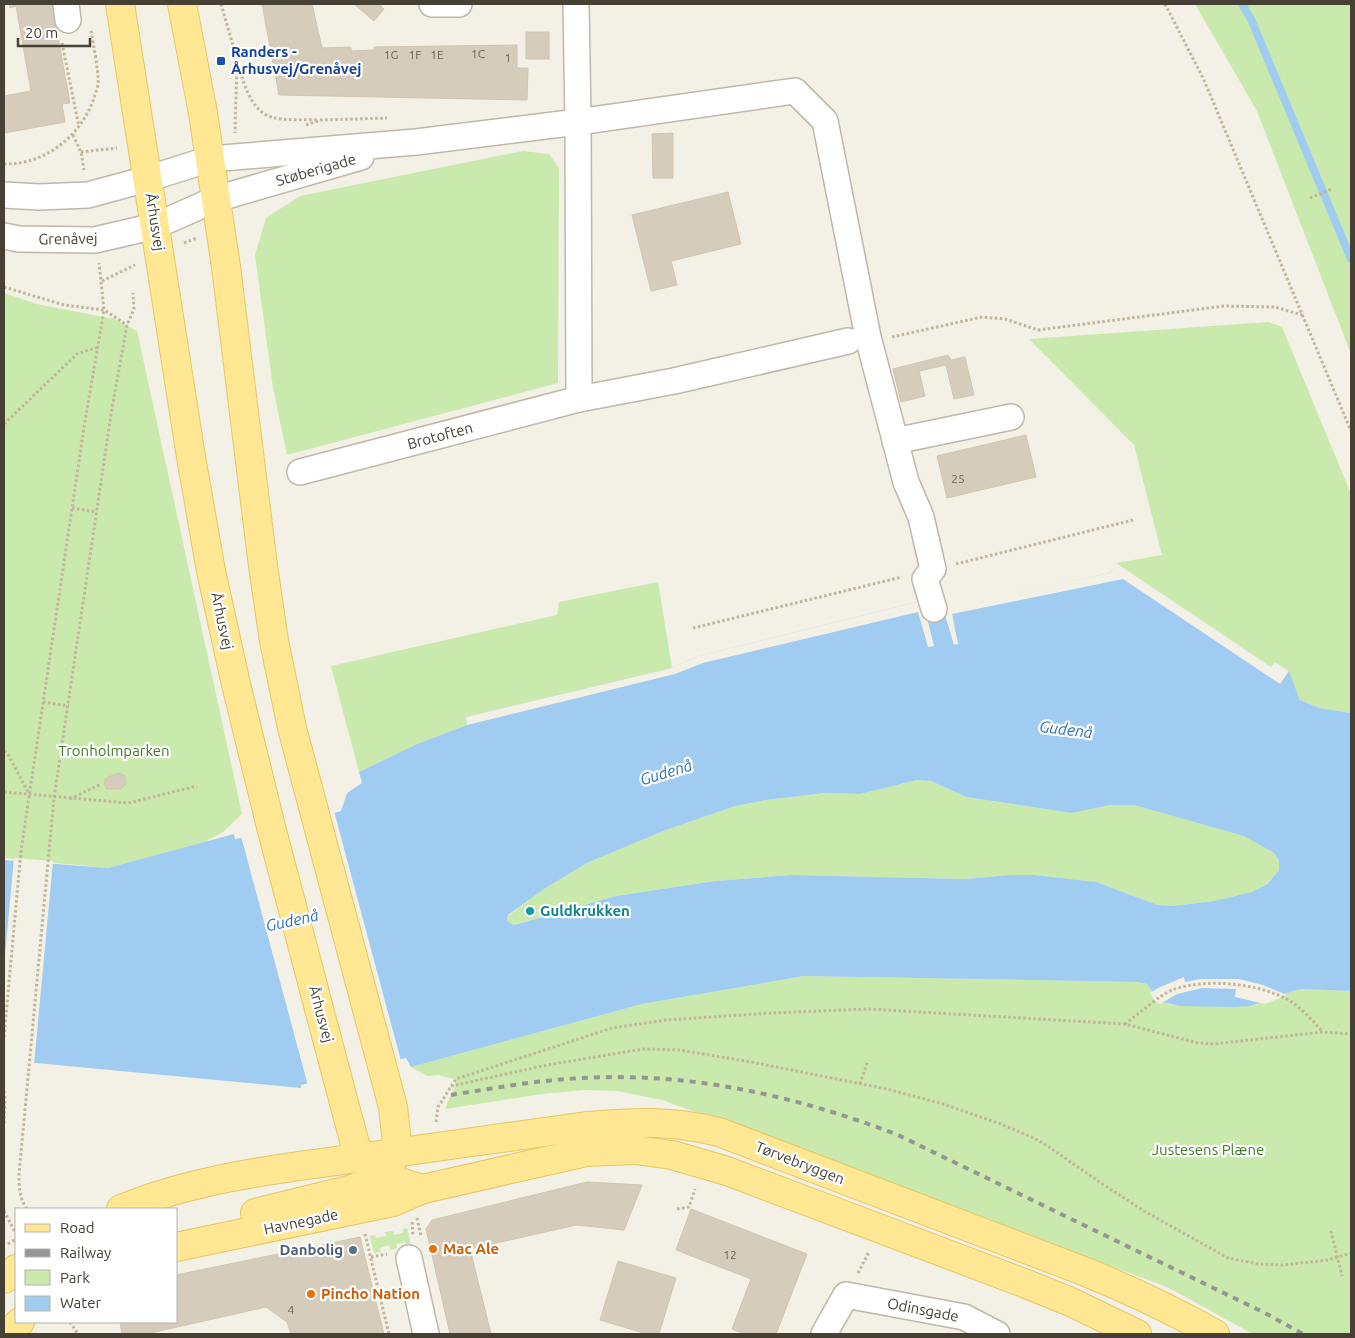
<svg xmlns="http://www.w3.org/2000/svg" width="1355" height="1338" font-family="Ubuntu,sans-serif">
<rect width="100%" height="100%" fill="#f3f0e6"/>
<!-- green -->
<g fill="#cae9ad">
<polygon points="1195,4 1351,4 1351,354 1257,111"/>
<polygon points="523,151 549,154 559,168 558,383 287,455 273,388 255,255 266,218 300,196"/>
<polygon points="4,293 37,304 114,319 137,331 242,814 223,832 203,843 108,868 4,858"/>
<polygon points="1269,322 1282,327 1351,494 1351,713 1319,708 1300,700 1289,671 1271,667 1116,563 1162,555 1134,445 1029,339"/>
<polygon points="658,582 672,668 466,717 467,725 417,744 359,772 331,666 557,615 559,602"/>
<polygon points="917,780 931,781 966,797 1072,813 1111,805 1134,805 1245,836 1274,853 1279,861 1279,870 1266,884 1252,892 1214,901 1172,906 1158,905 1096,882 1035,875 1010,875 965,879 791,875 715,881 616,896 513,925 507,921 508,916 547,887 589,862 666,830 735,806 766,800 825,793 860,794"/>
<polygon points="804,976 1138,982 1147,984 1154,995 1170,1005 1178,1006 1250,1006 1290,992 1300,989 1351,991 1351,1334 1253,1334 1167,1287 785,1144 662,1100 617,1091 584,1090 542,1094 445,1109 457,1080 439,1075 427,1076 411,1067 642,1004"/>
<polygon points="407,1228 411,1245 406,1246 405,1242 396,1244 397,1248 390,1250 389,1245 380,1248 381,1252 374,1253 370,1236 375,1235 376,1238 386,1236 385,1232 393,1231 394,1235 403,1233 403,1229"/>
</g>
<!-- water -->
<path fill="#a0ccf2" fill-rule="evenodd" d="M1116,563L1271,667L1275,662L1289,671L1300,700L1319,708L1351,713V991L1300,989L1290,992L1250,1006L1233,1007L1178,1006L1159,1001L1147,984L1138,982L804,976L642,1004L411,1067L406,1058L301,1085V1088L4,1060V860L108,868L234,834L235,839L241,838L341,811L347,793L362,783L359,772L417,744L467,725L466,717L672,668L698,656L917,602L925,612L1110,573ZM917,780L931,781L966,797L1072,813L1111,805H1134L1244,836L1274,853L1279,861V870L1267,884L1252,892L1214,901L1172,906L1158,905L1096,882L1035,875H1010L965,879L791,875L715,881L616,896L514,925L507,921L508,915L547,887L589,862L666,830L735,806L766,800L825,793L860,794Z"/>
<!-- pier -->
<g fill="#f3f0e6">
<polygon points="1116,563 1271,667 1275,662 1289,671 1280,684 1123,579 952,614 958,644 954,645 942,605 947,603 948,606 1110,573"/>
<polygon points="917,599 924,606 934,646 928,647 918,612 703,663 675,674 467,725 466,717 672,668 698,656 917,602"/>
<polygon points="334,811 401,1061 308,1086 241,836"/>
<polygon points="14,858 53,861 34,1065 4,1062 4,966"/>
<polygon points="1184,977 1185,982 1201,979 1239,979 1263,985 1287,995 1265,1004 1235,997 1236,989 1202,988 1177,994 1160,1004 1155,1001 1150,993 1158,988"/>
</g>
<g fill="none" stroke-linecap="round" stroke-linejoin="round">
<!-- stream -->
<polyline stroke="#a0ccf2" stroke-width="8" points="1242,4 1251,19 1351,259"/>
</g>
<!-- building -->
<g fill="#d5ccbb" stroke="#d0c5ae">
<polygon points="9,4 52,4 70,103 62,104 65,122 4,133 4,96 31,91 16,6 10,8"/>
<polygon points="262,4 312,4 322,48 351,47 351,51 374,50 374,47 517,45 517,68 528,68 527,100 279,95"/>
<polygon points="354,4 379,4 384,9 374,21"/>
<rect x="526" y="32" width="23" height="27"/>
<polygon points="673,133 673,178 653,178 652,134"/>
<polygon points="728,192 741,244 671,261 677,285 651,291 632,215"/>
<polygon points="948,355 951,360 965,357 974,395 954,399 946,365 919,371 925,396 901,402 893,369"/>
<polygon points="1026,435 1036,477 947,498 937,456"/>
<polygon points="119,773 125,776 126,784 121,789 107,789 104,784 106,778"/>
<polygon points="587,1182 642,1185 624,1230 576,1225 470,1249 491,1334 450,1334 426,1229 432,1220"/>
<polygon points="691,1209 807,1254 776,1334 745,1334 732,1329 751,1279 676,1250"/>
<polygon points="360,1237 384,1334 291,1334 287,1322 266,1307 146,1334 122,1334 120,1322 176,1322 176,1275"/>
<polygon points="618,1261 676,1278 659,1334 647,1334 600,1320"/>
</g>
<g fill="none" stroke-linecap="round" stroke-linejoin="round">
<!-- minor casing -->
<g stroke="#bfb8a8" stroke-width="28">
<g id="minor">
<polyline points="66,4 68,20"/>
<polyline points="432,4 459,4"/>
<polyline points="576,4 578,122 579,399"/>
<polyline points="4,195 39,197 88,195 147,179 210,159 416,142 578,122 795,91 825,121 868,337 906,482 921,517 933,569 925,579 934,609"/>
<polyline points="4,236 19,239 95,240 155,226 216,199 361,157"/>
<polyline points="895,441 1011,417"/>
<polyline points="300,472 579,399 674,381 848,341"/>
<polyline points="409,1258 426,1334"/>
<polyline points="824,1334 846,1295 964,1317 997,1334"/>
</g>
</g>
<!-- major casing -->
<g stroke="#e6c661" stroke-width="30">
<g id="major">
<path d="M120,4L191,457L211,571L235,680L271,827L348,1118C352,1130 354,1145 360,1156C369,1175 405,1184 423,1189"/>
<polyline points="182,4 203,113 226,267 263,566 274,641 292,728 393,1107 398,1152"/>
<path d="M121,1209C196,1178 277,1169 358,1158C434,1148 511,1136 587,1126C636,1122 670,1120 719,1132L1086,1272C1130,1290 1173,1310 1215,1334"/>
<polyline points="255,1213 352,1189 383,1175 391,1165"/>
<polyline points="176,1247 393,1202 423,1189 586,1152 635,1150 672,1155 727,1171 1024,1283 1071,1302 1137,1334"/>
<polyline points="4,1279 16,1269"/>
<polyline points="7,1334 20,1322"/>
</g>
</g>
<!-- path -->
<g stroke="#c1b599" stroke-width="3" stroke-dasharray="2.5 2.5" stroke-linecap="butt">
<polyline points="221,4 237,59 235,133"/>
<polyline points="1165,4 1204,80 1351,431"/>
<polyline points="62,43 79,127"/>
<path d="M238,62C242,80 251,111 271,117C283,121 304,119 318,120"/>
<polyline points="306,125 321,120 387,118"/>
<polyline points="73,135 81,152 84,170"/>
<polyline points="81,152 117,148"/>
<path d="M4,164C45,165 81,136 94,98C95,94 98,88 98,84C99,71 93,44 91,30"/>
<polyline points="1310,198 1332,189"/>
<polyline points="184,243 197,238"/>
<polyline points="102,281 135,265"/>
<polyline points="4,287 64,305 104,310 127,325"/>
<polyline points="892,337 982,317 1005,319 1038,330 1224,306 1275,307 1302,315"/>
<polyline points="4,424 77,354 98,347"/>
<polyline points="72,508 97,512"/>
<polyline points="956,564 1133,520"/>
<polyline points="693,628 902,577"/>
<polyline points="43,702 69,706"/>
<polyline points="4,751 9,756 29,794"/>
<polyline points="4,792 128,803 197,786"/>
<polyline points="70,799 101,784"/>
<path d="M1125,1024C1137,1015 1160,995 1172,990C1205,978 1254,983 1285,998C1300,1006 1311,1019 1322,1031"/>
<polyline points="4,1037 21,851 85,421 104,310 99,263"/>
<polyline points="860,1084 868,1060"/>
<polyline points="451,1086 547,1065 643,1049 679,1050 746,1061 887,1089 943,1104 998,1123 1034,1138 1049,1147 1098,1181 1144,1211 1228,1258 1258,1264 1283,1265 1328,1260 1351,1253"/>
<polyline points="4,1091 5,1099 4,1125"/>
<polyline points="436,1122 438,1107 456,1079 612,1028 666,1020 771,1013 868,1009 1125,1024 1198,1043 1213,1044 1323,1032 1351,1034"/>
<path d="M27,1209C19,1198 19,1186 19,1174L54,798L112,408L127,325L134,309L133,293"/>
<polyline points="677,1209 689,1207 695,1189"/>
<polyline points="4,1211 16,1234"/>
<polyline points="417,1218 421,1236"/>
<polyline points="412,1222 413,1236"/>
<polyline points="1331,1231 1342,1276"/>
<polyline points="365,1234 389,1334"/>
<polyline points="8,1244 16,1239"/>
<polyline points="371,1257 387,1254"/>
<polyline points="858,1273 869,1252"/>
<polyline points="70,1322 78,1334"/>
</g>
<!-- minor -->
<use href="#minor" stroke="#fff" stroke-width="25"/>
<!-- major -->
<use href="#major" stroke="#ffe793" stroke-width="28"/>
<!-- rail -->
<path stroke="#959595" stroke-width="4" stroke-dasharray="6 6" stroke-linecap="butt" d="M451,1095C495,1088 538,1080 583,1078C691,1072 797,1096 898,1135L1265,1313L1303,1334"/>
</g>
<!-- markers -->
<rect fill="#1a4fb4" stroke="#fff" stroke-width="2" x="216" y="56" width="10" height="10" rx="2.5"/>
<circle fill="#0f9aa8" stroke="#fff" stroke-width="2" cx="530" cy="911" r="5"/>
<g fill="#e8710a" stroke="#fff" stroke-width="2">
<circle cx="433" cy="1249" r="5"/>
<circle cx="311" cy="1294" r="5"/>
</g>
<circle fill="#5c6f8a" stroke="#fff" stroke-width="2" cx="353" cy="1250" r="5"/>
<g text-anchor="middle" stroke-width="4.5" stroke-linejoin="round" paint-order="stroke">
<!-- number labels -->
<g font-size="12" fill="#6a6356">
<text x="478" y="58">1C</text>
<text x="391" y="59">1G</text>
<text x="415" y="59">1F</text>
<text x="437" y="59">1E</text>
<text x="508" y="62">1</text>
<text x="958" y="483">25</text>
<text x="730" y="1259">12</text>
<text x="291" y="1314">4</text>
</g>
<!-- transit labels -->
<g font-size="15" font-weight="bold" fill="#164399" stroke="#fff" text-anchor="start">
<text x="231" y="57">Randers -<tspan x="231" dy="17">Århusvej/Grenåvej</tspan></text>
</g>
<!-- street labels -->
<g font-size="15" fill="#464035" stroke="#fff">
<text transform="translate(316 170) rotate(-16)" y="5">Støberigade</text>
<text transform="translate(155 222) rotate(81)" y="5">Århusvej</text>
<text transform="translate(68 239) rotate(-1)" y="5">Grenåvej</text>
<text transform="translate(440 436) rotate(-15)" y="5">Brotoften</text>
<text transform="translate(222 621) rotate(78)" y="5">Århusvej</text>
<text transform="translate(321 1014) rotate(75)" y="5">Århusvej</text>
<text transform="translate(800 1163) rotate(21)" y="5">Tørvebryggen</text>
<text transform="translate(301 1222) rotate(-12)" y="5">Havnegade</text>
<text transform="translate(923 1310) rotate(11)" y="5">Odinsgade</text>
</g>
<!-- park labels -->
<g font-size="15" fill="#417927" stroke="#fff">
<text x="114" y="756">Tronholmparken</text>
<text x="1208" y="1155">Justesens Plæne</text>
</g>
<!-- culture labels -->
<g font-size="15" font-weight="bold" fill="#0d838f" stroke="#fff" text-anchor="start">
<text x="540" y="916">Guldkrukken</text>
</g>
<!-- food labels -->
<g font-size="15" font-weight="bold" fill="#c56008" stroke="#fff" text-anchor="start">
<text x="443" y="1254">Mac Ale</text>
<text x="321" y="1299">Pincho Nation</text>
</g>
<!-- service labels -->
<g font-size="15" font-weight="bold" fill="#4e5e75" stroke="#fff" text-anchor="end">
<text x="343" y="1255">Danbolig</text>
</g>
<!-- water labels -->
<g font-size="16" font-style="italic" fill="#2b72b5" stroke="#fff">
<text transform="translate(1066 729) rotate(7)" y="6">Gudenå</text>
<text transform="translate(666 772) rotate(-17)" y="6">Gudenå</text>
<text transform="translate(292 920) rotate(-12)" y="6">Gudenå</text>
</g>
</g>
<!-- border -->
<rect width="1355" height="1338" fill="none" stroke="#464035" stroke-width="10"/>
<!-- legend -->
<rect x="15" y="1208" width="162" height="115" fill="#ffffff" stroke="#b5b3ae"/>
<rect x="25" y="1224" width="25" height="8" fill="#ffe793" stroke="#b5b3ae"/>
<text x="60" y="1233" font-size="15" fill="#464035">Road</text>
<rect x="25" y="1249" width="25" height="8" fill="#959595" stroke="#b5b3ae"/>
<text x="60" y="1258" font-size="15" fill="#464035">Railway</text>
<rect x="25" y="1270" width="25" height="15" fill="#cae9ad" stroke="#b5b3ae"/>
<text x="60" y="1283" font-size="15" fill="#464035">Park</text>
<rect x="25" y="1296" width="25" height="15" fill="#a0ccf2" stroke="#b5b3ae"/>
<text x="60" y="1308" font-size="15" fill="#464035">Water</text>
<!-- scale -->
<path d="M18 38v8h72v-8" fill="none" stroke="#464035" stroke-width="2.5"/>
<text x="25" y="38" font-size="15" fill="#464035" stroke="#ffffff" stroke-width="4" paint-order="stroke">20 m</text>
</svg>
